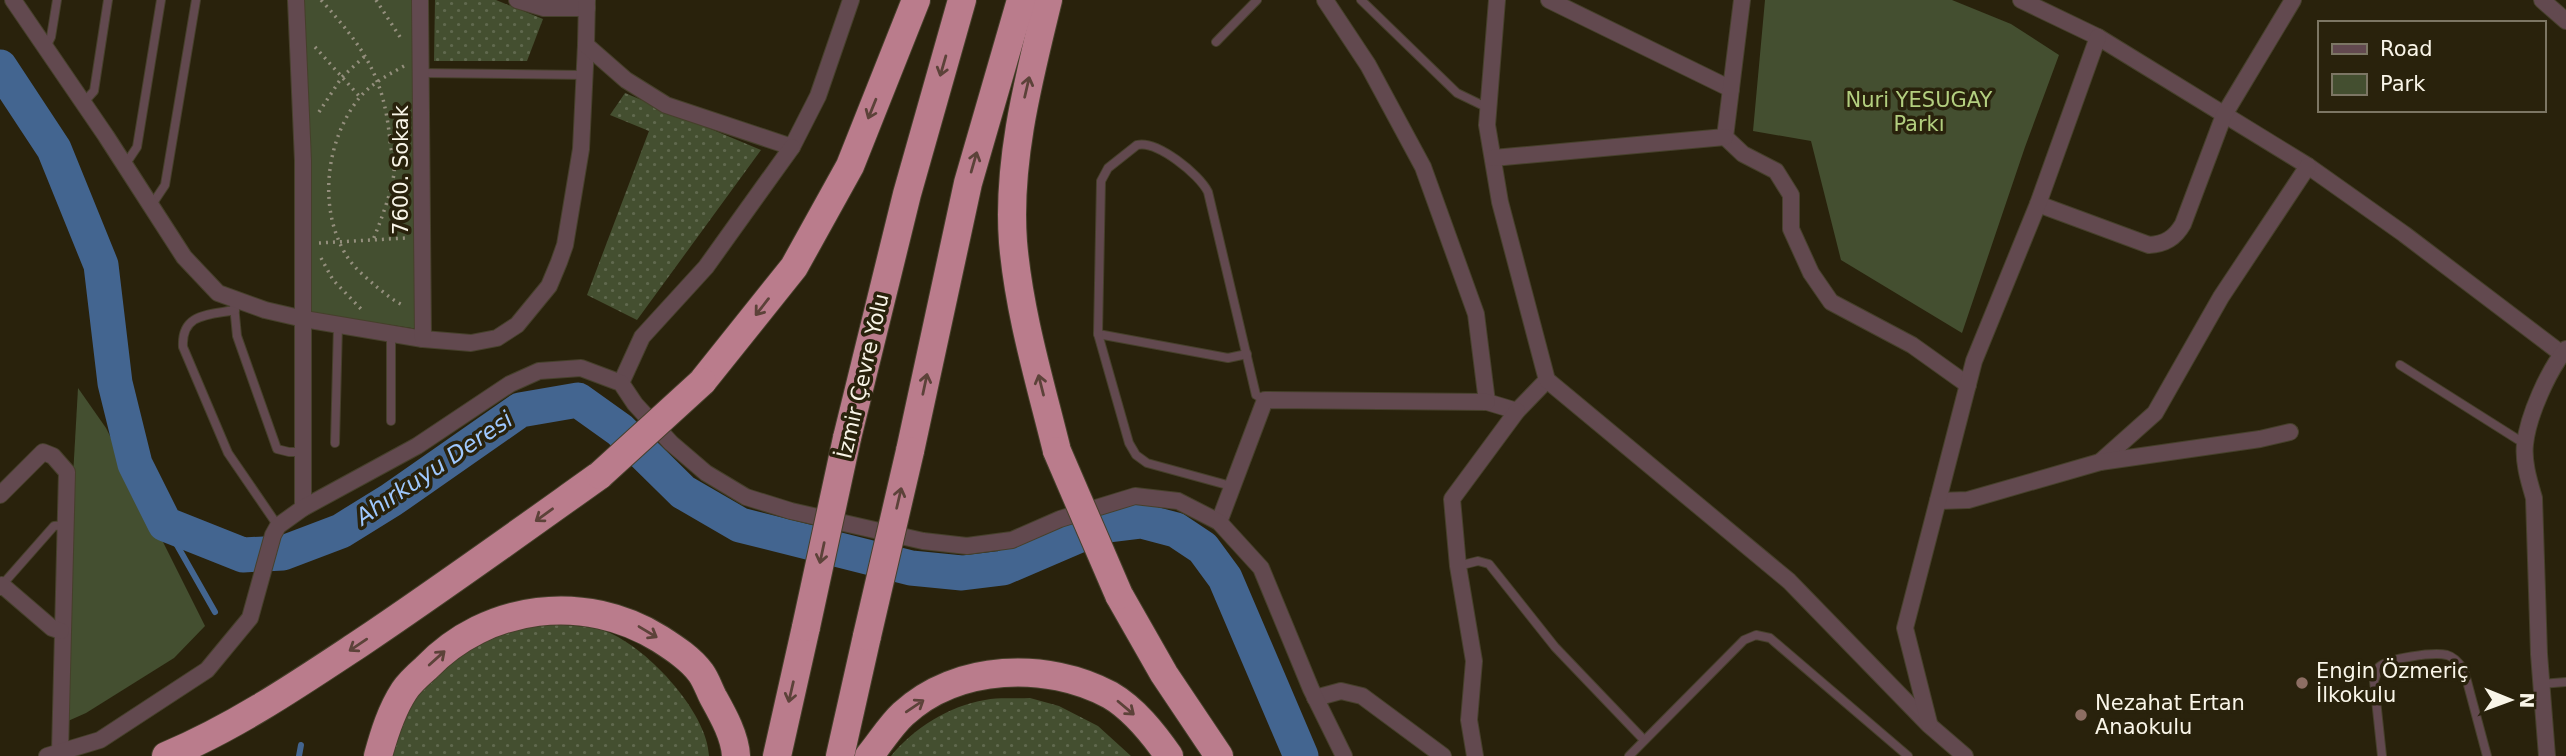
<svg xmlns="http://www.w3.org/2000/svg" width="2566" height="756" font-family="'DejaVu Sans',sans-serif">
<defs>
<pattern id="grass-dots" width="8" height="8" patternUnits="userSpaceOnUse" patternTransform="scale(1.75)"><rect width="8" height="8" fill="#444f30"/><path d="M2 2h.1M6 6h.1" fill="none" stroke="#60694e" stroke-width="1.8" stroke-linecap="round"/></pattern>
</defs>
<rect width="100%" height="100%" fill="#29220c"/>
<!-- grass -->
<g fill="url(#grass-dots)">
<polygon points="435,0 496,0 543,19 527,61 434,61"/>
<polygon points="625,93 761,150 637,320 587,295 649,131 610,115"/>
<path d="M554,624C570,626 588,626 602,630C644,643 708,712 709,756H389L414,694L449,663L503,627Z"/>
<path d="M1030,698L1059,706L1098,726L1131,756H891C914,728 949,706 985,700C999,697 1015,699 1030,698Z"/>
</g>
<!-- park -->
<g fill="#444f30">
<polygon points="297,0 417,0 418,329 299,311"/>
<polygon points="1765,0 1952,0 2011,24 2059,55 2025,147 1962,333 1841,260 1811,141 1753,131"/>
<polygon points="78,388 106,428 205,626 174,658 86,713 68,721 73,476"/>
</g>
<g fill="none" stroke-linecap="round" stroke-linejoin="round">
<!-- stream -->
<g stroke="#436590" stroke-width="6">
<polyline points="165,524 215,612"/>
<polyline points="299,756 301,745"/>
</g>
<!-- river -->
<polyline stroke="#436590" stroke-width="35" points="0,67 54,149 101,265 115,383 135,464 165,524 243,555 283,553 341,531 391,500 520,410 578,400 620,430 683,492 740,525 911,568 962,573 1003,568 1101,526 1142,521 1176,530 1203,548 1225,578 1301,756"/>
<!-- lane casing -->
<g stroke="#46402b" stroke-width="10">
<g id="lane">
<polyline points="1361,0 1457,93 1488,108"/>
<polyline points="1216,42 1257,0"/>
<polyline points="46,47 51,37 57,0"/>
<polyline points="421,73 585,75"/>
<polyline points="83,103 94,91 108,0"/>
<polyline points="125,165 137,147 161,0"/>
<polyline points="151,206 165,185 196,0"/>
<polyline points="234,305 237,336 277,449 289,452 303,452"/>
<path d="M235,310C209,315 181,313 183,347L228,453L278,526"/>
<polyline points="1098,334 1228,358 1247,354"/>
<polyline points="2400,365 2525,444"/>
<polyline points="391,421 391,334"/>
<polyline points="335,443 338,325"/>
<path d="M1231,486L1147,463L1136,455L1129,443L1098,334L1101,181L1108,168L1137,145C1157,140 1199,174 1208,192L1256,395L1265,400"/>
<polyline points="1458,566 1478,561 1489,564 1555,647 1644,740"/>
<polyline points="2,585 54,526 66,525"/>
<polyline points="2541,684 2566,682"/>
<polyline points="1629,756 1744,640 1756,635 1770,638 1908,756"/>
<path d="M2382,756L2374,681L2379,667C2389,658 2433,652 2447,655C2455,657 2460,664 2464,670L2487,756"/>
</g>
</g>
<!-- street casing -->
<g stroke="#46402b" stroke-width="18">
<g id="street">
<polyline points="13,0 106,136 184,257 218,293 265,310 304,319 423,339 471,343 497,338 517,325 549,286 559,262 565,245 581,149 586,45"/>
<polyline points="296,0 303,161 303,508"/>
<polyline points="420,0 423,339"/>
<polyline points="517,0 544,8 587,8"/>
<polyline points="587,0 586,45 626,80 666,105 792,147 818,96 851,0"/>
<polyline points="1325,0 1368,65 1423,167 1476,314 1487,402 1517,411 1547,380"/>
<polyline points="1497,0 1487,125 1500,202 1547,380 1789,581 1929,725 1965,756"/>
<polyline points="1549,0 1731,89"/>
<polyline points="1742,0 1725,137 1743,154 1776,171 1791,195 1791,229 1811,273 1831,302 1912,345 1968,385"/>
<polyline points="2021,0 2098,37 2308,166 2404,234 2562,354"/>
<polyline points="2542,0 2566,21"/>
<polyline points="1493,158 1725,137"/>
<path d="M2038,204L2149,245C2165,244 2175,238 2183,224L2224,115L2293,0"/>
<polyline points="621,383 642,337 706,267 792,147"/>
<polyline points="2100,462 2155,413 2221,297 2308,166"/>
<polyline points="0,495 43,452 53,456 67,472 60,752"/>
<polyline points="1938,501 1968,500 2100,462 2260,439 2290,432"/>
<polyline points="1219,522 1265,400 1487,402"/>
<polyline points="0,587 2,585 52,628 61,631"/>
<polyline points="1315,698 1341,691 1362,696 1443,756"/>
<polyline points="1929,723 1905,628 1974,361 2038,204 2098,37"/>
<polyline points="47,756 100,740 207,670 250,618 273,535 278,526 303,508 417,446 510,384 539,371 581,368 621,383 635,404 671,443 706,473 746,497 791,511 923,541 967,546 1012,540 1060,519 1135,496 1178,501 1219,522 1261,568 1311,689 1344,756"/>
<polyline points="1475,756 1469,720 1474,661 1458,566 1452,499 1517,411"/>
<path d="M2547,756L2539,654L2534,498C2529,481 2523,462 2525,444C2528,416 2548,371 2566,349"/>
</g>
</g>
<!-- highway casing -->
<g stroke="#46402b" stroke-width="30">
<g id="highway">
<path d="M1048,0C1029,78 1007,161 1013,242C1019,313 1040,382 1057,451"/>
<polyline points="702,382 794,267 850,166 916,0"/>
<polyline points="847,438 907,194 962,0"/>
<polyline points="910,451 968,183 1021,0"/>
<polyline points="1119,595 1164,674 1219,756"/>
<path d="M166,756C235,727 297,685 359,644C441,589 520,532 600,475"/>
<path d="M378,756C384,734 391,711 404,691C409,683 418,675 426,668C487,604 585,592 660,639C674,648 691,659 701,673C706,680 709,689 713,697C723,715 735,736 736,756"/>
<polyline points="777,756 806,627"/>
<polyline points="840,756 867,636"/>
<path d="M869,756C880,743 890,726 903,714C957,664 1047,661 1110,695C1134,709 1153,733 1169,756"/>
</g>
</g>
<!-- path -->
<g stroke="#948f7d" stroke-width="3.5" stroke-dasharray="2 5" stroke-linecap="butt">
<path d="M321,0C364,48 384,76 390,141C391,151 395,163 394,173C392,191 380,223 373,240"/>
<polyline points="376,0 402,40"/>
<polyline points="315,47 360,97"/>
<path d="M404,66C388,75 372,83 360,97C325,140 317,211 348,258C356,270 368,279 378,288C387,295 395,302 405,306"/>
<polyline points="319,112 342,77 365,56"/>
<polyline points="319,243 406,238"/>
<polyline points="321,258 333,280 363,311"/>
</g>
<!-- lane -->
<use href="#lane" stroke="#62494f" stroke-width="8"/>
<!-- street -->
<use href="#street" stroke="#62494f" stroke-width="16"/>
<!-- highway -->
<use href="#highway" stroke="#ba7c8c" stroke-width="28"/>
<!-- highway-bridge casing -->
<g stroke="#46402b" stroke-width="30" stroke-linecap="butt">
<g id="highway-bridge">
<polyline points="1057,451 1119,595"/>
<polyline points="600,475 702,382"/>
<polyline points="806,627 847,438"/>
<polyline points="867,636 910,451"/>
</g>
</g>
<!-- highway-bridge -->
<use href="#highway-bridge" stroke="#ba7c8c" stroke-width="28"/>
</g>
<!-- one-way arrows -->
<defs><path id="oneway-shaft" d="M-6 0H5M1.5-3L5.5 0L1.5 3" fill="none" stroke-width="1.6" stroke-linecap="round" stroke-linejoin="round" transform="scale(1.75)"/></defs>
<g stroke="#5c4239">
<use href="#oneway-shaft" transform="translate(943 66) rotate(106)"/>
<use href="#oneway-shaft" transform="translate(1027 87) rotate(-77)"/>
<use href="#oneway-shaft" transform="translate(872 109) rotate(112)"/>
<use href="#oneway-shaft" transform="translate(974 162) rotate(-74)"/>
<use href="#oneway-shaft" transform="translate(762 307) rotate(128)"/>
<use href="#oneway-shaft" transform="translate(925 384) rotate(-78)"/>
<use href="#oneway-shaft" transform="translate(1041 385) rotate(-104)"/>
<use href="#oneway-shaft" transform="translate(899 498) rotate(-77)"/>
<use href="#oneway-shaft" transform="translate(544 515) rotate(144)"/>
<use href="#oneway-shaft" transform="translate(822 553) rotate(102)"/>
<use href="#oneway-shaft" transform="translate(648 632) rotate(31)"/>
<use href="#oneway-shaft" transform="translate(358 645) rotate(146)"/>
<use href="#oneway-shaft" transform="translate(437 658) rotate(-42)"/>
<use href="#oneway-shaft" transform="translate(791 692) rotate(103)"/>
<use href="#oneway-shaft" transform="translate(915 706) rotate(-34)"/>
<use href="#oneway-shaft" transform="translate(1126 708) rotate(40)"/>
</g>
<!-- markers -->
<g fill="#8d6e63" stroke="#29220c" stroke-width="2.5">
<circle cx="2302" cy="683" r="7"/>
<circle cx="2081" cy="715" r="7"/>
</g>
<g text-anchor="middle" stroke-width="7" stroke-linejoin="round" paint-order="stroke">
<!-- park labels -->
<g font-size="21" fill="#b3cf7f" stroke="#29220c">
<text x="1919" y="107">Nuri YESUGAY<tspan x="1919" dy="24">Parkı</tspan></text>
</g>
<!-- street labels -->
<g font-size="21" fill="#f9f5e8" stroke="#29220c">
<text transform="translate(401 170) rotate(-90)" y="7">7600. Sokak</text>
<text transform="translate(863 376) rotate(-77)" y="7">İzmir Çevre Yolu</text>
</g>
<!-- poi labels -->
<g font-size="21" fill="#f9f5e8" stroke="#29220c" text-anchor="start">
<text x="2316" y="678">Engin Özmeriç<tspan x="2316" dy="24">İlkokulu</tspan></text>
<text x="2095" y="710">Nezahat Ertan<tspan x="2095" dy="24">Anaokulu</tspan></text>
</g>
<!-- water labels -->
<g font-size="23" font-style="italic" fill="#9fc8fe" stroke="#29220c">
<text transform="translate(434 468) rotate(-34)" y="8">Ahırkuyu Deresi</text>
</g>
</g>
<!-- legend -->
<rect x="2318" y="21" width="228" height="91" fill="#29220c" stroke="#7c7664" stroke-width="2"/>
<rect x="2332" y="44" width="35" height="10" fill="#62494f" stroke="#7c7664" stroke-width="2"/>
<text x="2380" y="56" font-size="21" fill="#f9f5e8">Road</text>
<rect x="2332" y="74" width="35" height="21" fill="#444f30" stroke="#7c7664" stroke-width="2"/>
<text x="2380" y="91" font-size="21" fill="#f9f5e8">Park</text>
<!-- north arrow -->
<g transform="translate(2510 700) rotate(91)" stroke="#29220c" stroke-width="5" paint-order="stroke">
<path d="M0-5L12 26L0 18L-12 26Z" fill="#f9f5e8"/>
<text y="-10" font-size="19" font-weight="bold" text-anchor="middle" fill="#f9f5e8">N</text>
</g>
</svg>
